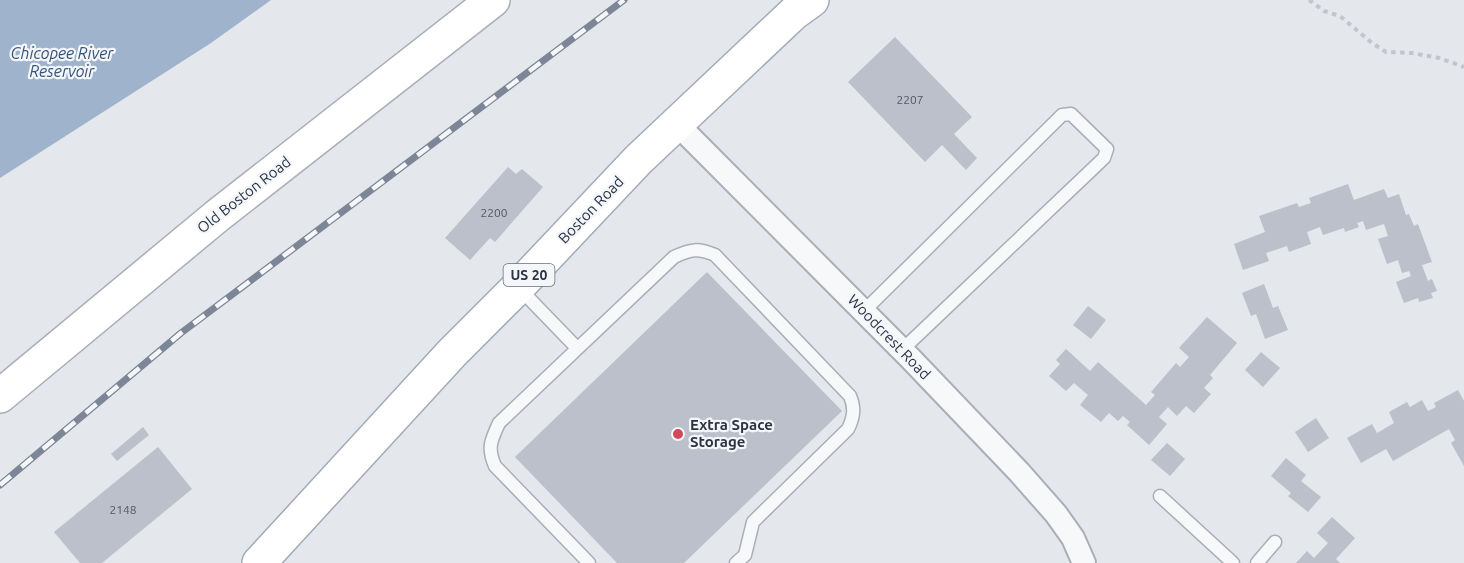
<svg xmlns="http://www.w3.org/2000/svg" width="1464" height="563" font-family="Ubuntu,sans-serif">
<rect width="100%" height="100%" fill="#e4e7ec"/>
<!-- water -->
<polygon fill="#9fb4cc" points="0,0 271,0 211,43 0,178"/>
<!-- building -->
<g fill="#bbc0ca">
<polygon points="895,37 972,117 954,134 977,158 966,170 942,145 925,162 848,82"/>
<polygon points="508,167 516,174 522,169 543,187 495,242 490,238 470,260 445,238"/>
<polygon points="1348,184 1354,200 1384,189 1388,198 1399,194 1406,215 1409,214 1414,226 1418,224 1432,262 1422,265 1428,281 1432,279 1437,291 1431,293 1433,298 1419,302 1418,298 1404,303 1396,282 1411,276 1409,271 1402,273 1398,260 1387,264 1378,239 1388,236 1384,224 1366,230 1363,221 1357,223 1359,227 1345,232 1344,228 1323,235 1320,227 1307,232 1311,244 1289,252 1287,246 1266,253 1269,261 1243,270 1234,244 1265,232 1259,216 1297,203 1299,207 1311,203 1309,198"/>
<polygon points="707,272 842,411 684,563 617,563 515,457"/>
<polygon points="1264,284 1273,308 1278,306 1288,330 1265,339 1256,314 1251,316 1242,293"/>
<polygon points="1088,306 1106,320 1091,339 1073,325"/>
<polygon points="1207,317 1237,343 1210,375 1213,378 1204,388 1211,394 1194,413 1186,406 1177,416 1168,407 1159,417 1167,424 1149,445 1127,425 1130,422 1123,416 1118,421 1109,413 1101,422 1080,405 1088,395 1074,383 1066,391 1049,376 1060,364 1056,360 1066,349 1090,371 1098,362 1146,405 1155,395 1151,392 1176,363 1180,367 1189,357 1179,348"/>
<polygon points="1261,352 1280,368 1263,387 1245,370"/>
<polygon points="1458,390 1464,401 1464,466 1451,443 1455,440 1449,429 1393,461 1386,449 1361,463 1347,438 1372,424 1377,433 1394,423 1389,412 1407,402 1410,407 1422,400 1428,411 1436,407 1434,403"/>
<polygon points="1316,418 1329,438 1308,452 1295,432"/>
<polygon points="143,427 149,435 117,461 111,454"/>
<polygon points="1167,443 1185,459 1170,476 1151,460"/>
<polygon points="158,447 192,489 102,563 80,563 54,532"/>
<polygon points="1286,458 1306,475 1301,481 1321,497 1308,512 1288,496 1291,493 1271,476"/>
<polygon points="1332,517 1355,538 1336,559 1340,563 1296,563 1307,551 1314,558 1328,543 1317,533"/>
</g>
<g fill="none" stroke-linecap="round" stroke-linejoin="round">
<!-- lane casing -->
<g stroke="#a9aeb7" stroke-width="15">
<g id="lane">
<polyline points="519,288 577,348"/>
<polyline points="864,311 1062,115 1071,114 1107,149 1104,158 902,350"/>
<polyline points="1160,496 1233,563"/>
<path d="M589,563L495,466C487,448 491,440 499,423L674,257C691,249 698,248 715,255L850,396C855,408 854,417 848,429L753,522L745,555L736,563"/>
<polyline points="1257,563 1275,542"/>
</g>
</g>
<!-- street casing -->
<g stroke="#a9aeb7" stroke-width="26">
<polyline id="street" points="677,124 910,358 1019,472 1056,514 1073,538 1084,563"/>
</g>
<!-- secondary casing -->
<g stroke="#a9aeb7" stroke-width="36">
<polyline id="secondary" points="0,396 217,216 493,0"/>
</g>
<!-- primary casing -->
<g stroke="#a3abb8" stroke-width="36">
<polyline id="primary" points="259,563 452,353 518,287 638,160 794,13 812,0"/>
</g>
<!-- path -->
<polyline stroke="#c2c5cb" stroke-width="4" stroke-dasharray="4.5 4.5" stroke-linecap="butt" points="1309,0 1324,11 1340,16 1372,43 1386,52 1412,53 1439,58 1464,67"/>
<!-- lane -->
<use href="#lane" stroke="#f7f8fa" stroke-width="12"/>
<!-- street -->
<use href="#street" stroke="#f7f8fa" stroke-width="22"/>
<!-- secondary -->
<use href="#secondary" stroke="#fff" stroke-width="33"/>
<!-- primary -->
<use href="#primary" stroke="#fff" stroke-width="33"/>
<!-- rail casing -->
<g stroke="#7d8696" stroke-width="7">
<polyline id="rail" points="0,485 181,333 624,0"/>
</g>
<!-- rail -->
<use href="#rail" stroke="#f4f6f9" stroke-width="4.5" stroke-dasharray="14" stroke-linecap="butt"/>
</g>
<!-- markers -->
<circle fill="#d1495b" stroke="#f4f6f9" stroke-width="2" cx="678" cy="434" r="6"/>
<g text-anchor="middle" stroke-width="4.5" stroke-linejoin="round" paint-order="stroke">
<!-- number labels -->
<g font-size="12" fill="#4f5766">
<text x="910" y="104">2207</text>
<text x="494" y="217">2200</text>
<text x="123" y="514">2148</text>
</g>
<!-- shield labels -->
<rect fill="#f4f6f9" stroke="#676e7b" stroke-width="1.5" x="503.5" y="264" width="51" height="22" rx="4.5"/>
<g font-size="14" font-weight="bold" fill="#2b3445">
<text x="529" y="280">US 20</text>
</g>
<!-- street labels -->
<g font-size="15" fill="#2b3445" stroke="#f4f6f9">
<text transform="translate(244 195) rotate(-38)" y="5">Old Boston Road</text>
<text transform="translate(591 210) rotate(-46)" y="5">Boston Road</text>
<text transform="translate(889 337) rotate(46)" y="5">Woodcrest Road</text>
</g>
<!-- poi labels -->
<g font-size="15" font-weight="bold" fill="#2b3445" stroke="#f4f6f9" text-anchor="start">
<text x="690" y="430">Extra Space<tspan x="690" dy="17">Storage</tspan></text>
</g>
<!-- water labels -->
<g font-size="16" font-style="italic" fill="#34527a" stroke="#f4f6f9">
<text x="62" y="59">Chicopee River<tspan x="62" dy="18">Reservoir</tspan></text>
</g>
</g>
</svg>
